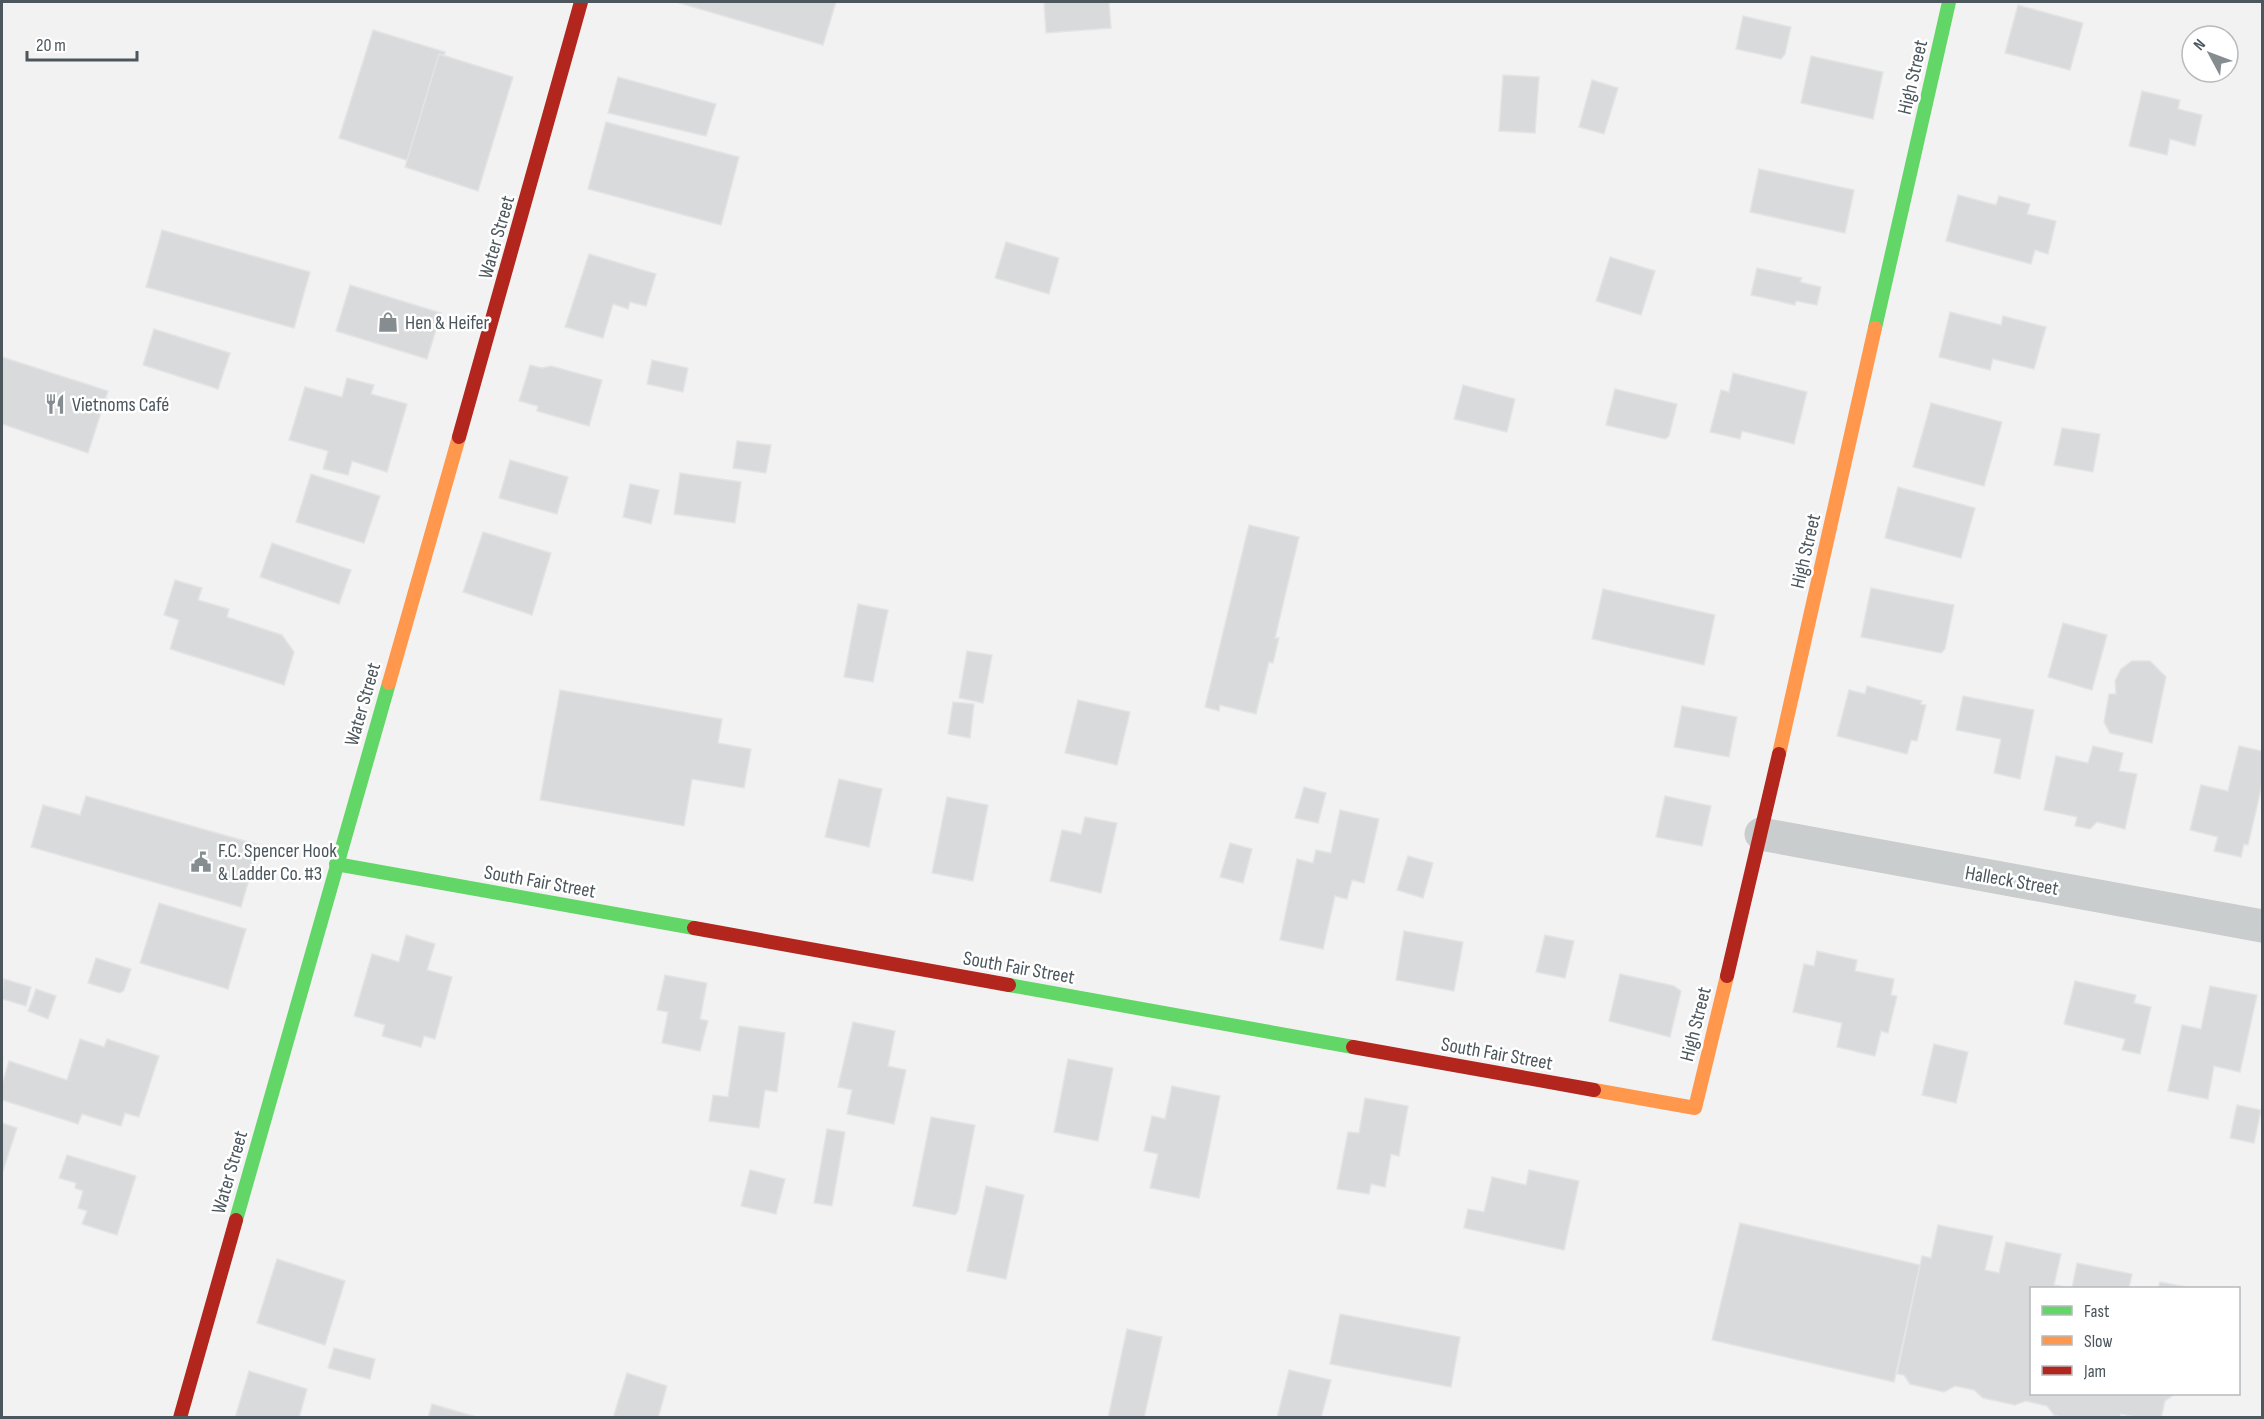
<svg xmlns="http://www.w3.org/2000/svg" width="2264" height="1419" font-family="'Sofia Sans Condensed',sans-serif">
<rect width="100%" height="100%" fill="#f3f2f2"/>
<!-- building -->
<g fill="#d9dadb" stroke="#e4e4e5" stroke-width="1.5">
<polygon points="676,2 836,2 823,45"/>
<polygon points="1044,2 1109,2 1111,28 1046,33"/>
<polygon points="2018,5 2083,23 2070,70 2005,53"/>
<polygon points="1743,16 1791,27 1785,54 1781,59 1736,49"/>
<polygon points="373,30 445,52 412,162 339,138"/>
<polygon points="439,54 513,77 478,191 405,167"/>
<polygon points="1811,56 1883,72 1873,119 1801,103"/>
<polygon points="1503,75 1539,77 1535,133 1499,131"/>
<polygon points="618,77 716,104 706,136 608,113"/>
<polygon points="1592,80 1618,88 1604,134 1579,127"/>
<polygon points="2142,91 2180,100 2178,109 2202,115 2195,146 2170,139 2167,155 2129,146"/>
<polygon points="606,122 739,157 721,225 588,189"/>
<polygon points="1759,169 1854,190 1845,233 1750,212"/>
<polygon points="1958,195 1996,205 1999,196 2030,204 2027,214 2056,221 2048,254 2035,250 2031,264 1946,241"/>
<polygon points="162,230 310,272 294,328 146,287"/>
<polygon points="1006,242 1059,258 1049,294 995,278"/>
<polygon points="589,254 656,274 646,306 630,302 628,309 613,304 603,338 565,327"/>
<polygon points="1610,257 1655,271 1641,315 1596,301"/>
<polygon points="1757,268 1802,278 1800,282 1821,287 1817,305 1796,301 1795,305 1751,295"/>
<polygon points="350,285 441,313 427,359 336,331"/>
<polygon points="1950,312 2001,325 2003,316 2046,327 2034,369 1993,359 1990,370 1939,357"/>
<polygon points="154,329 230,353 218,389 143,365"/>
<polygon points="2,357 108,391 88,453 2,424"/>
<polygon points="652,360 688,368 683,392 647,384"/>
<polygon points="530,365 542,368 551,366 602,380 589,426 537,411 538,406 519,401"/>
<polygon points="1733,373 1807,392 1794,444 1742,431 1740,439 1710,432 1721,390 1729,392"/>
<polygon points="347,378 374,385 371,394 407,404 387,472 352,461 348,475 323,469 328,451 289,440 305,387 342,397"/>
<polygon points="1463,385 1515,399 1507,432 1454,419"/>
<polygon points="1615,389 1677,404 1669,436 1665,439 1606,425"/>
<polygon points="1931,403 2002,422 1984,486 1913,467"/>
<polygon points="2062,428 2100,434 2093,472 2054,465"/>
<polygon points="737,441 771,445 766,473 733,468"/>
<polygon points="510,460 568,477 557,514 499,498"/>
<polygon points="680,473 741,482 735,523 674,514"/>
<polygon points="311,474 380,496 364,543 296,522"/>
<polygon points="630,484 659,490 651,524 623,517"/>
<polygon points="1898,487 1975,508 1961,558 1885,538"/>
<polygon points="1249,525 1299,537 1275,638 1279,638 1273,663 1269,662 1256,714 1220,705 1219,711 1205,707"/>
<polygon points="483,532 551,553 532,615 463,592"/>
<polygon points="272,543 351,570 339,604 260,577"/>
<polygon points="175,580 202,588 198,600 229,609 227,617 282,635 294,652 284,685 170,649 179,620 164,615"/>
<polygon points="1871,588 1954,605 1945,649 1941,653 1861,637"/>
<polygon points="1603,589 1715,615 1704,665 1592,639"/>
<polygon points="858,604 888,610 873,682 844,677"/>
<polygon points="2063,623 2107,635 2092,690 2048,677"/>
<polygon points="967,651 992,655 983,703 959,698"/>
<polygon points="2132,661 2150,661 2166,677 2152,743 2110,733 2104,722 2109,694 2116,694 2115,681 2121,669"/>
<polygon points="1867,686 1922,701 1920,704 1926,705 1917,741 1911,740 1907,754 1837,736 1849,690 1865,694"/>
<polygon points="560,690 722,719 718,743 751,749 744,788 692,779 684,826 540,800"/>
<polygon points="1963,696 2034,710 2020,779 1994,773 2001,739 1956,730"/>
<polygon points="1078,700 1130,712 1117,765 1065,753"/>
<polygon points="953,702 974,704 970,738 948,734"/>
<polygon points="1682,706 1737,717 1729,757 1674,747"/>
<polygon points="2093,746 2123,753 2119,771 2137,774 2125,829 2097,822 2090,829 2075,826 2077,817 2044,810 2056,756 2088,763"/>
<polygon points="2239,746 2262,751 2262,785 2248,845 2244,844 2241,857 2214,851 2218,837 2190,830 2201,785 2228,791"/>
<polygon points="839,779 882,789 869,847 825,837"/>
<polygon points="1304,787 1326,793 1318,823 1295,818"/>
<polygon points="86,796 259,845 241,907 31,847 43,805 80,815"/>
<polygon points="1665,796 1711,806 1702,846 1656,837"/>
<polygon points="947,797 988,805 973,881 932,873"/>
<polygon points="1340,810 1379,819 1364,883 1352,880 1347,899 1335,896 1323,949 1280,940 1297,859 1313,863 1316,850 1331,853"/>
<polygon points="1085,817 1117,823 1101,893 1050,881 1062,830 1081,834"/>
<polygon points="1230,843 1252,849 1243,883 1220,877"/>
<polygon points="1408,856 1433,863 1423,898 1397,890"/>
<polygon points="159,903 246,929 228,989 140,963"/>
<polygon points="1404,931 1463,942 1454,991 1396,980"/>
<polygon points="406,935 435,944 427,970 452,977 435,1039 424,1036 421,1047 382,1036 385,1025 354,1016 372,954 399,962"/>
<polygon points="1545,935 1574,941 1565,978 1536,972"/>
<polygon points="1817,951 1857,960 1855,971 1894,979 1891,995 1897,996 1888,1033 1881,1031 1875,1056 1837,1047 1842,1023 1793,1012 1804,964 1814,966"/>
<polygon points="96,958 131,969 124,990 120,993 88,983"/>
<polygon points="1620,974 1674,986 1681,991 1670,1037 1609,1021"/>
<polygon points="665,975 707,983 700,1019 708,1021 700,1051 662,1043 668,1012 657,1010"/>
<polygon points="4,979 31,987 26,1006 2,999"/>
<polygon points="2075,981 2136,995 2134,1003 2151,1007 2140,1054 2122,1050 2125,1039 2064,1024"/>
<polygon points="2210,986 2257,995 2240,1072 2214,1066 2208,1099 2168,1091 2182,1025 2201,1029"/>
<polygon points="36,989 56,996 48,1019 28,1011"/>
<polygon points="853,1022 895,1031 888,1066 906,1070 894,1124 847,1114 852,1090 838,1087"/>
<polygon points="739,1026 785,1033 777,1092 765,1090 759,1128 709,1121 713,1095 728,1097"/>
<polygon points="80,1039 104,1047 107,1039 159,1056 139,1117 125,1113 121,1126 82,1114 78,1124 2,1100 2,1084 9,1061 67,1080"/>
<polygon points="1934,1044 1968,1052 1956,1103 1922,1095"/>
<polygon points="1068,1059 1113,1068 1098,1141 1054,1132"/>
<polygon points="1172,1086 1220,1096 1199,1198 1150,1188 1158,1154 1144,1151 1152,1116 1165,1119"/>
<polygon points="1365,1098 1408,1106 1399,1156 1391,1154 1385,1187 1371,1184 1369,1194 1337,1189 1348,1132 1359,1133"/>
<polygon points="2237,1105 2261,1110 2254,1143 2230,1138"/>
<polygon points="931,1117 975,1125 958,1211 955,1215 913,1206"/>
<polygon points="2,1123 17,1128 3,1171 2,1171"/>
<polygon points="827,1129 845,1132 832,1206 814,1203"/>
<polygon points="67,1155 136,1176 117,1235 82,1224 87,1211 78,1208 83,1191 75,1188 76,1183 59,1178"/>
<polygon points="750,1170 785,1179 776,1214 741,1206"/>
<polygon points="1529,1170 1579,1181 1564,1250 1464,1228 1468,1209 1484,1212 1492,1177 1526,1185"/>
<polygon points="986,1186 1024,1195 1006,1279 967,1271"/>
<polygon points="1740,1223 1920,1265 1894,1382 1712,1340"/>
<polygon points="1938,1225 1993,1236 1985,1270 1999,1273 2006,1242 2061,1254 2054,1285 2071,1288 2032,1288 2032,1394 2175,1394 2165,1401 2161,1418 2139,1418 2121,1414 2120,1418 2064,1418 2054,1415 2047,1406 2026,1401 2015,1405 1983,1398 1974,1390 1955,1386 1944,1392 1910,1384 1904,1375 1897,1374 1922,1256 1931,1258"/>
<polygon points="277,1259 345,1281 325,1345 257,1323"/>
<polygon points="2077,1263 2132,1274 2129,1288 2072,1288"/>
<polygon points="2160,1282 2192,1288 2158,1288"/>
<polygon points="1340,1314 1460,1337 1451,1387 1330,1364"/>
<polygon points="1127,1329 1162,1337 1144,1418 1108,1418"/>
<polygon points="334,1348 375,1359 370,1379 328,1368"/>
<polygon points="1289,1370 1331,1380 1321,1418 1277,1418"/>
<polygon points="249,1371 307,1389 299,1418 235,1418"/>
<polygon points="627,1373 667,1386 658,1418 613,1418"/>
<polygon points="432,1404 480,1418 428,1418"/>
</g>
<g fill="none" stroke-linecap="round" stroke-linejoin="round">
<!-- street -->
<polyline stroke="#cacdcd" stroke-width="33" points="1761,834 2262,926"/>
<!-- fast -->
<g stroke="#63d668" stroke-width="14">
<polyline points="1875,328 1949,2"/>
<polyline points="336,864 694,928"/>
<polyline points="1009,985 1353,1047"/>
<polyline points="236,1220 389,683"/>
</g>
<!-- slow -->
<g stroke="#ff974d" stroke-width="14">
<polyline points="389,683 459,437"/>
<polyline points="1779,754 1875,328"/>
<polyline points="1594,1090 1695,1108 1727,976"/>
</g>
<!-- jam -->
<g stroke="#b3261e" stroke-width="14">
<polyline points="459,437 581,2"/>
<polyline points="694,928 1009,985"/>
<polyline points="1727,976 1779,754"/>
<polyline points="1353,1047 1594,1090"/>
<polyline points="180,1418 236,1220"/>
</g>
</g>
<!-- icons -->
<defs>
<g id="shop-bare" transform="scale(1.62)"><path d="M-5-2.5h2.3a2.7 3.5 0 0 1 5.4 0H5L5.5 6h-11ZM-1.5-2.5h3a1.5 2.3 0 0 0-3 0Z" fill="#868d91" stroke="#fff" stroke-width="2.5" paint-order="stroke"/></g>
<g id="restaurant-bare" transform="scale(1.62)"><path d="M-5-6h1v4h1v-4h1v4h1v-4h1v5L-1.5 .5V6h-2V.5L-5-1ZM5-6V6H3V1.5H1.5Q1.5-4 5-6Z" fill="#868d91" stroke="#fff" stroke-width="2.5" paint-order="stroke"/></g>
<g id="civic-bare" transform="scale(1.62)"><path d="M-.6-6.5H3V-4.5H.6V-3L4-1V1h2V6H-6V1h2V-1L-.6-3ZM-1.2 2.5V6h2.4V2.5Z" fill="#868d91" stroke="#fff" stroke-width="2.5" paint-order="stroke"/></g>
</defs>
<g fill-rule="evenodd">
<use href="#shop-bare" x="388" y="322"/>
<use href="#restaurant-bare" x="55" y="404"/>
<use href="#civic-bare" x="201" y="862"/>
</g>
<g text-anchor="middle" stroke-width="5" stroke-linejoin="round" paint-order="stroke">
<!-- street labels -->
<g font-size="20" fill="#4b565d" stroke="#fff">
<text transform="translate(1912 77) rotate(-77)" y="7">High Street</text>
<text transform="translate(496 237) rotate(-74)" y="7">Water Street</text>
<text transform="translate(1805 551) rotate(-77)" y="7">High Street</text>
<text transform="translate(362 704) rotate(-74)" y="7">Water Street</text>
<text transform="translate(2012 880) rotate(10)" y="7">Halleck Street</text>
<text transform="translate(540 881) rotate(10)" y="7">South Fair Street</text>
<text transform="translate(1019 967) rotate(10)" y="7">South Fair Street</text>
<text transform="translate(1695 1024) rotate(-76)" y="7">High Street</text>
<text transform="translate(1497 1053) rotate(10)" y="7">South Fair Street</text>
<text transform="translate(229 1172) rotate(-74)" y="7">Water Street</text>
</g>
<!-- poi labels -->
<g font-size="20" fill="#4b565d" stroke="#fff" text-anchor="start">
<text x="405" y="329">Hen &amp; Heifer</text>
<text x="72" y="411">Vietnoms Café</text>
<text x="218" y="857">F.C. Spencer Hook<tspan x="218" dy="23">&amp; Ladder Co. #3</tspan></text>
</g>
</g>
<!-- border -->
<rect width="2264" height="1419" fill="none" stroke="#4b565d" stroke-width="6"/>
<!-- legend -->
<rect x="2030" y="1287" width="210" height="108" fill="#ffffff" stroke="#b7bbbe" stroke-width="1.5"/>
<rect x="2042" y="1306" width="30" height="9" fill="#63d668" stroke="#b7bbbe" stroke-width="1.5"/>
<text x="2084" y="1317" font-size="18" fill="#4b565d">Fast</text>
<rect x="2042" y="1336" width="30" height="9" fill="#ff974d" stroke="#b7bbbe" stroke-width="1.5"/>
<text x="2084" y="1347" font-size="18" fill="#4b565d">Slow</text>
<rect x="2042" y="1366" width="30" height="9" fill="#b3261e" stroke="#b7bbbe" stroke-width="1.5"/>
<text x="2084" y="1377" font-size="18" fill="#4b565d">Jam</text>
<!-- north arrow -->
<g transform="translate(2210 54) rotate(311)"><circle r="28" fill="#ffffff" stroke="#b7bbbe" stroke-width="1.5"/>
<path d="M0-4.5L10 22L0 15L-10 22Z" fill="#868d91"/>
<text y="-9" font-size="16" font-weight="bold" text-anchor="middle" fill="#4b565d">N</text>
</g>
<!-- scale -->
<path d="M27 51v9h110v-9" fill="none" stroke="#4b565d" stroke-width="3"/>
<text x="36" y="51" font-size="18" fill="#4b565d" stroke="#ffffff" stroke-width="4.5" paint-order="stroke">20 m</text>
</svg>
